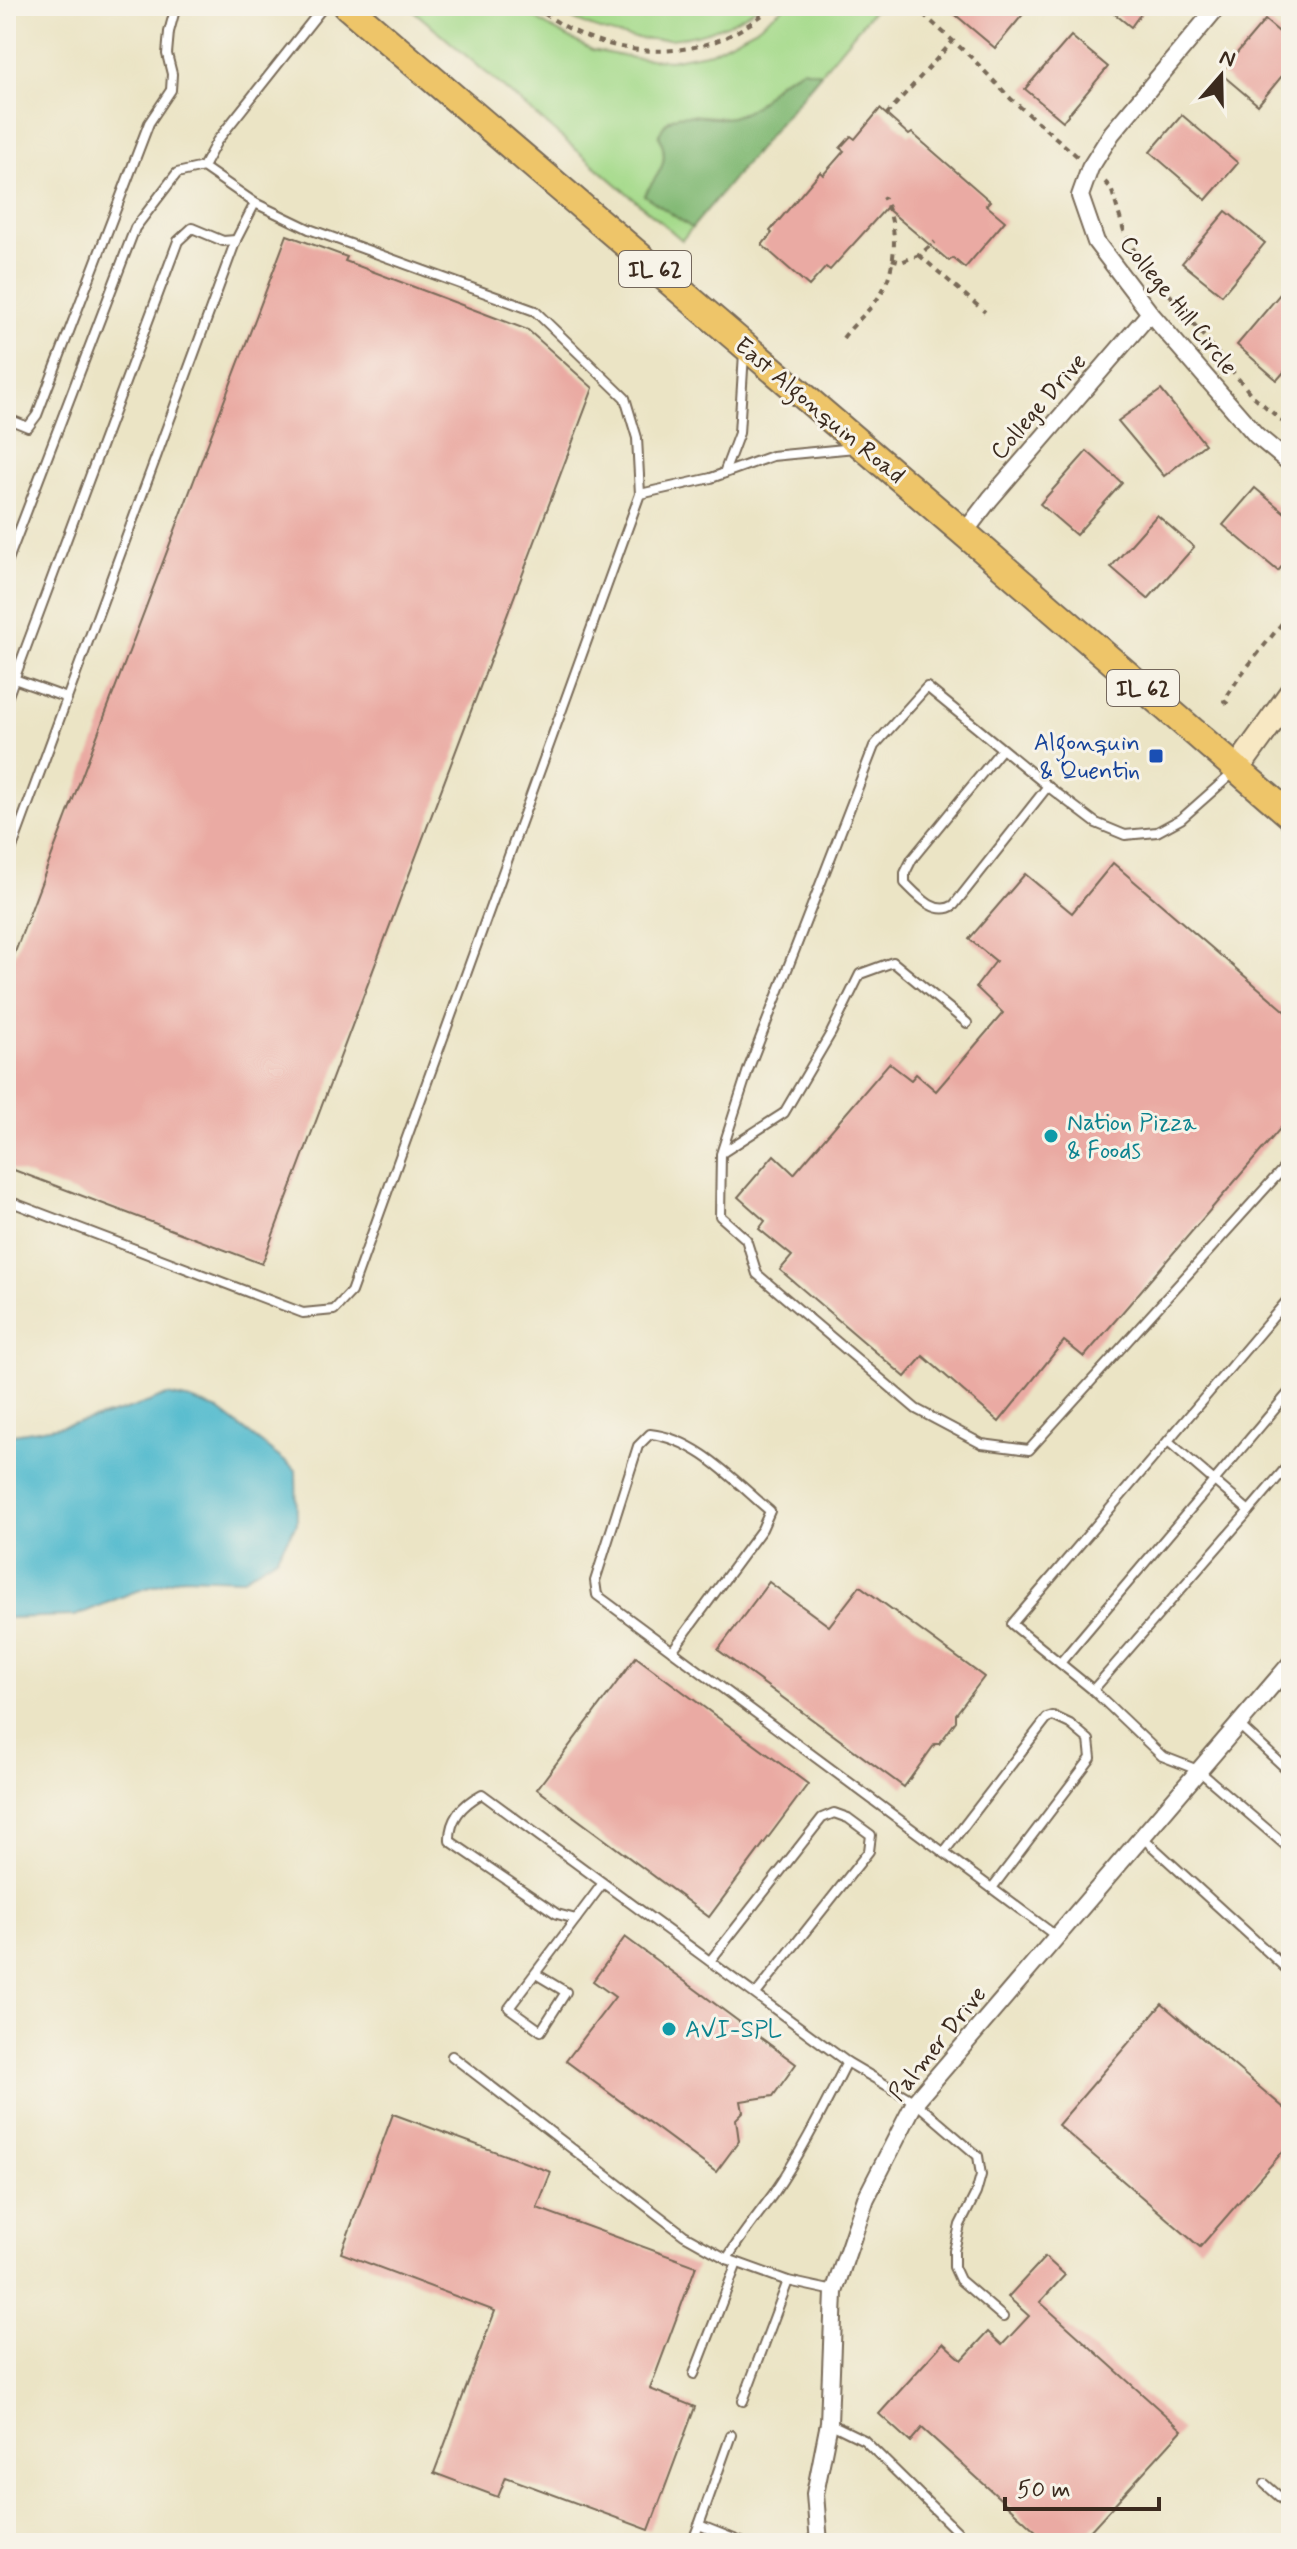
<svg xmlns="http://www.w3.org/2000/svg" width="1297" height="2549" font-family="Mynerve,sans-serif">
<rect width="100%" height="100%" fill="#f7f3e8"/>
<filter id="ink" filterUnits="userSpaceOnUse"><feTurbulence type="fractalNoise" baseFrequency=".0125" numOctaves="2"/><feDisplacementMap in="SourceGraphic" scale="16" xChannelSelector="R" yChannelSelector="G"/><feConvolveMatrix kernelMatrix="1 2 1 2 8 2 1 2 1" color-interpolation-filters="sRGB"/></filter>
<filter id="wash" filterUnits="userSpaceOnUse"><feTurbulence type="fractalNoise" baseFrequency=".006" numOctaves="4" result="noise"/><feDisplacementMap in="SourceGraphic" scale="32" xChannelSelector="R" yChannelSelector="G"/><feGaussianBlur stdDeviation="1.8" result="paint"/><feColorMatrix in="noise" values="0 0 0 0 0 0 0 0 0 0 0 0 0 0 0 0 0 1.4 0 .05"/><feComposite in="paint" operator="in"/></filter>
<g filter="url(#wash)">
<rect width="100%" height="100%" fill="#ebe4c5"/>
<!-- green -->
<g fill="#a4da8a" stroke="#708254" stroke-width="2">
<path d="M408,6H517L549,27L592,50L633,58L670,60L711,52L755,29L785,6H877L821,73L802,69L777,83L756,108L729,118L690,115L659,135C671,163 659,172 645,195L692,228L682,240Z"/>
<path d="M550,6H759C693,53 616,48 550,6Z"/>
</g>
<!-- forest -->
<path fill="#83ba76" stroke="#5f724a" stroke-width="2" d="M803,69L821,73L692,228L644,195C659,172 671,163 659,135C674,99 702,124 731,117C752,112 761,101 776,85C782,78 794,74 803,69Z"/>
<!-- water -->
<path fill="#50b9cd" stroke="#467276" stroke-width="2" d="M167,1395L191,1400L218,1410L296,1470L297,1523L276,1557L242,1579L183,1577L131,1593L75,1616L6,1618V1435C61,1427 115,1417 167,1395Z"/>
<g id="blocks">
<!-- building -->
<g fill="#eaaaa3">
<polygon points="945,6 1030,6 995,48"/>
<polygon points="1105,6 1146,6 1131,27"/>
<polygon points="1265,20 1291,42 1291,65 1258,105 1220,73"/>
<polygon points="1071,36 1108,67 1063,121 1025,89"/>
<polygon points="880,109 909,135 912,133 990,201 986,205 1005,221 965,268 953,258 949,261 886,208 830,270 826,267 809,286 762,245 772,233 770,231 820,172 823,175 844,151 840,148 851,136 855,139"/>
<polygon points="1182,115 1238,163 1206,200 1150,152"/>
<polygon points="1226,211 1265,243 1222,295 1182,263"/>
<polygon points="287,235 347,257 345,261 528,330 593,388 262,1264 6,1167 6,976"/>
<polygon points="1291,281 1291,364 1277,380 1237,345"/>
<polygon points="1161,390 1205,444 1164,476 1118,421"/>
<polygon points="1087,451 1122,483 1076,535 1040,504"/>
<polygon points="1255,488 1291,518 1291,556 1278,571 1223,525"/>
<polygon points="1157,515 1194,547 1148,599 1111,567"/>
<polygon points="1113,863 1291,1016 1291,1038 1283,1047 1291,1054 1291,1116 1084,1357 1064,1341 999,1422 923,1356 905,1377 780,1270 792,1256 759,1229 765,1221 738,1197 774,1155 794,1174 889,1063 911,1080 916,1074 936,1091 1003,1013 976,987 996,961 969,939 1025,874 1072,913"/>
<polygon points="769,1582 829,1626 860,1586 984,1677 956,1714 956,1721 939,1744 935,1744 904,1787 718,1650"/>
<polygon points="636,1657 808,1784 709,1917 537,1789"/>
<polygon points="625,1937 796,2064 773,2096 741,2101 743,2112 736,2119 739,2141 716,2172 566,2061 615,1997 593,1981"/>
<polygon points="1162,2004 1291,2114 1291,2142 1200,2247 1058,2125"/>
<polygon points="393,2114 551,2172 537,2208 696,2266 650,2389 695,2407 649,2530 506,2477 498,2497 434,2473 495,2311 341,2253"/>
<polygon points="1045,2257 1065,2275 1040,2302 1182,2430 1079,2543 1049,2543 922,2428 910,2442 879,2414 943,2343 962,2360 988,2332 1002,2345 1029,2316 1008,2297"/>
</g>
</g>
</g>
<g filter="url(#ink)">
<use href="#blocks" fill-opacity="0" stroke="#796b58" stroke-width="2"/>
<g fill="none" stroke-linecap="round" stroke-linejoin="round">
<!-- lane casing -->
<g stroke="#796b58" stroke-width="12">
<g id="lane">
<polyline points="203,167 217,141 324,6"/>
<polyline points="6,418 28,427 37,415 149,123 171,90 172,74 167,54 169,32 176,6"/>
<polyline points="724,473 739,433 744,353"/>
<polyline points="640,494 711,478 772,456 855,448"/>
<polyline points="6,565 135,228 177,173 203,167 255,203 309,229 535,311 625,398 637,438 640,494 351,1292 334,1310 303,1313 6,1200"/>
<polyline points="6,676 67,698"/>
<polyline points="6,701 178,241 192,228 223,241 236,240"/>
<path d="M1002,749L912,859L905,873V883C918,896 936,917 954,905L1048,786"/>
<polyline points="1233,773 1181,819 1157,832 1125,835 1096,823 1050,788 927,687 874,746 748,1070 721,1154 720,1216 746,1239 757,1274 916,1409 982,1444 1029,1450 1291,1160"/>
<polyline points="6,864 236,240 255,203"/>
<polyline points="722,1153 784,1113 831,1033 860,974 893,962 967,1023"/>
<polyline points="1291,1296 1012,1624 1093,1690 1162,1756 1198,1770 1291,1850"/>
<polyline points="1249,1511 1291,1462"/>
<path d="M672,1651L762,1529L770,1511C735,1482 698,1439 650,1434L638,1446L595,1581L597,1595L1056,1936"/>
<polyline points="1060,1663 1291,1390"/>
<polyline points="1093,1690 1249,1511 1168,1441"/>
<polyline points="1239,1725 1291,1773"/>
<polyline points="1142,1837 1291,1973"/>
<polyline points="944,1852 1047,1718 1053,1716 1070,1724 1089,1740 1091,1758 992,1888"/>
<path d="M603,1883L576,1919L557,1914L450,1841C449,1818 463,1804 482,1794L847,2062"/>
<polyline points="710,1961 822,1818 834,1813 848,1818 871,1835 869,1851 756,1994"/>
<polyline points="536,1974 566,1992 541,2031 509,2008 576,1919"/>
<polyline points="452,2056 684,2235 727,2259"/>
<path d="M834,2291L788,2281L727,2259C741,2235 758,2215 774,2193C802,2152 824,2107 847,2062L915,2102L978,2156L981,2175L976,2193L960,2225L954,2251V2267L960,2280L1003,2317"/>
<polyline points="694,2374 737,2263"/>
<polyline points="743,2401 788,2281"/>
<polyline points="829,2423 864,2440 969,2543"/>
<polyline points="731,2435 699,2525 744,2543"/>
<polyline points="1265,2484 1291,2507"/>
<polyline points="692,2543 699,2525"/>
</g>
</g>
<!-- street casing -->
<g stroke="#796b58" stroke-width="20">
<g id="street">
<polyline points="1218,6 1112,133 1090,168 1080,196 1096,242 1150,313 1256,435 1291,464"/>
<polyline points="964,533 990,499 1150,313"/>
<polyline points="819,2543 815,2494 829,2423 834,2292 866,2198 915,2102 1291,1663"/>
</g>
</g>
<!-- secondary casing -->
<g stroke="#796b58" stroke-width="28">
<polyline id="secondary" points="1237,769 1291,694"/>
</g>
<!-- primary casing -->
<g stroke="#796b58" stroke-width="30">
<polyline id="primary" points="347,6 964,533 1291,816"/>
</g>
<!-- path -->
<g stroke="#796b58" stroke-width="4" stroke-dasharray="6 6" stroke-linecap="butt">
<path d="M534,6C584,45 647,62 710,43C734,36 755,21 774,6"/>
<polyline points="914,6 973,59 1011,99 1078,157"/>
<polyline points="886,115 953,41"/>
<polyline points="1105,182 1111,188 1124,231 1135,252 1250,393 1291,429"/>
<polyline points="919,255 985,312"/>
<polyline points="892,259 901,262 919,255 935,242"/>
<path d="M843,338C854,323 870,311 880,295C897,268 899,225 883,197"/>
<polyline points="1228,704 1224,701 1240,676 1291,612"/>
</g>
<!-- lane -->
<use href="#lane" stroke="#fff" stroke-width="8"/>
<!-- street -->
<use href="#street" stroke="#fff" stroke-width="16"/>
<!-- secondary -->
<use href="#secondary" stroke="#f8e8c3" stroke-width="24"/>
<!-- primary -->
<use href="#primary" stroke="#eec569" stroke-width="26"/>
</g>
</g>
<!-- markers -->
<rect fill="#1a4fb4" stroke="#f7f3e8" stroke-width="3" x="1148" y="748" width="16" height="16" rx="4"/>
<g fill="#0f9aa8" stroke="#f7f3e8" stroke-width="3">
<circle cx="1051" cy="1136" r="8"/>
<circle cx="669" cy="2029" r="8"/>
</g>
<g text-anchor="middle" stroke-width="6" stroke-linejoin="round" paint-order="stroke">
<!-- shield labels -->
<g fill="#f7f3e8" stroke="#73665b" stroke-width="2">
<rect x="619" y="251" width="72" height="36" rx="6"/>
<rect x="1107" y="670" width="72" height="36" rx="6"/>
</g>
<g font-size="22" font-weight="bold" fill="#3b2a1e">
<text x="655" y="277">IL 62</text>
<text x="1143" y="696">IL 62</text>
</g>
<!-- street labels -->
<g font-size="24" fill="#3b2a1e" stroke="#f7f3e8">
<text transform="translate(1179 305) rotate(51)" y="8">College Hill Circle</text>
<text transform="translate(1038 406) rotate(-49)" y="8">College Drive</text>
<text transform="translate(820 410) rotate(40)" y="8">East Algonquin Road</text>
<text transform="translate(937 2043) rotate(-51)" y="8">Palmer Drive</text>
</g>
<!-- transit labels -->
<g font-size="24" fill="#164399" stroke="#f7f3e8" text-anchor="end">
<text x="1140" y="750">Algonquin<tspan x="1140" dy="28">&amp; Quentin</tspan></text>
</g>
<!-- culture labels -->
<g font-size="24" fill="#0d838f" stroke="#f7f3e8" text-anchor="start">
<text x="1067" y="1130">Nation Pizza<tspan x="1067" dy="28">&amp; Foods</tspan></text>
<text x="685" y="2037">AVI-SPL</text>
</g>
</g>
<!-- margin -->
<rect width="1297" height="2549" fill="none" stroke="#f7f3e8" stroke-width="32"/>
<!-- north arrow -->
<g transform="translate(1221 76) rotate(20)" stroke="#f7f3e8" stroke-width="6" paint-order="stroke">
<path d="M0-6L14 30L0 20L-14 30Z" fill="#3b2a1e"/>
<text y="-12" font-size="22" font-weight="bold" text-anchor="middle" fill="#3b2a1e">N</text>
</g>
<!-- scale -->
<path d="M1005 2497v12h154v-12" fill="none" stroke="#3b2a1e" stroke-width="4"/>
<text x="1017" y="2497" font-size="24" fill="#3b2a1e" stroke="#f7f3e8" stroke-width="6" paint-order="stroke">50 m</text>
</svg>
